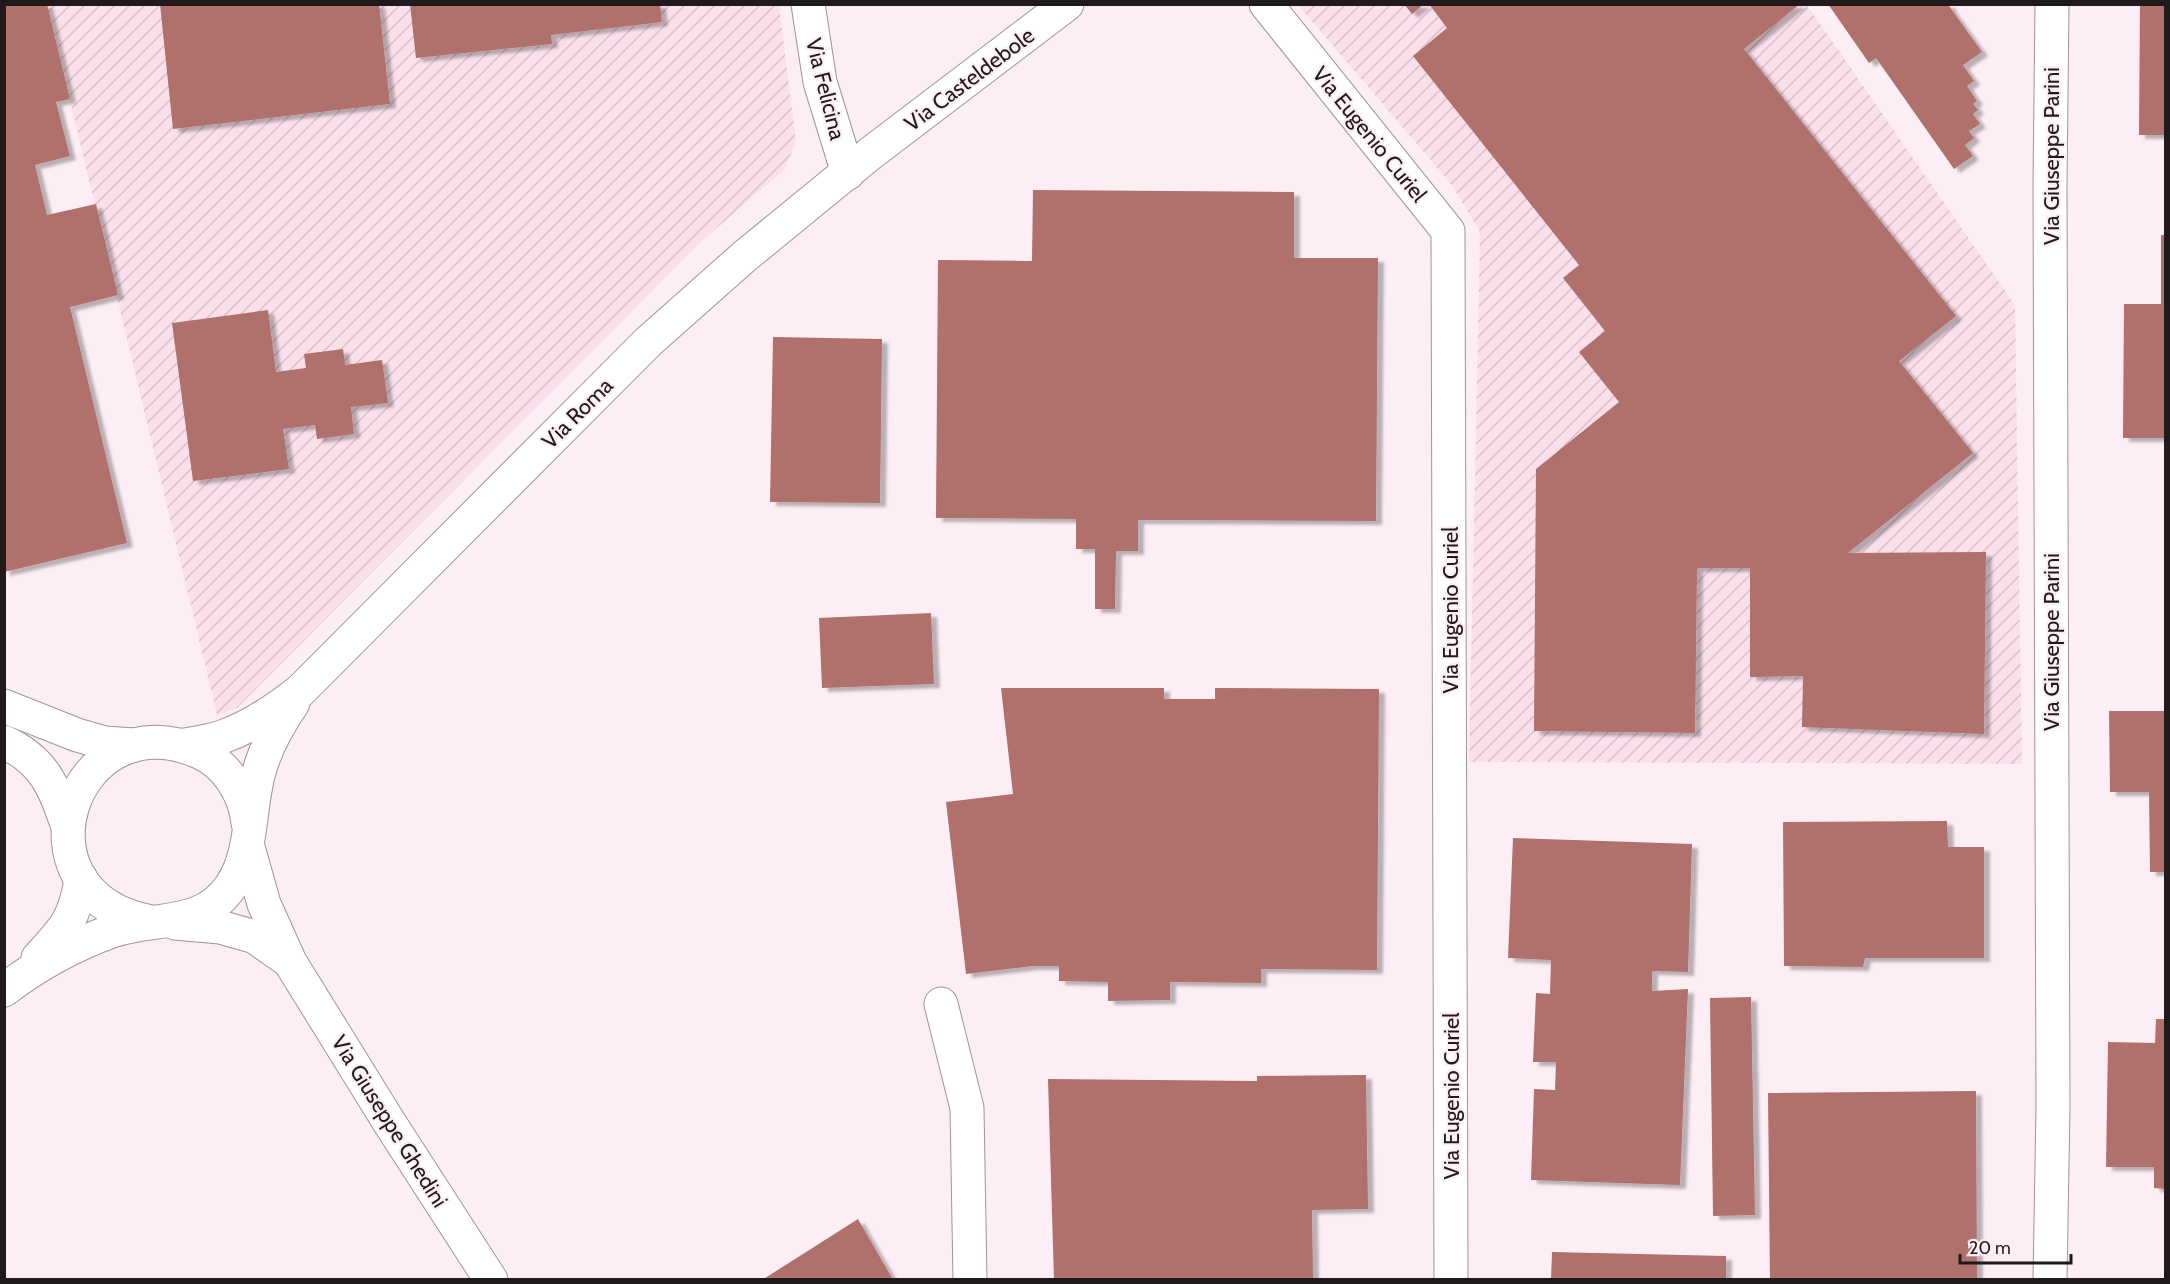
<svg xmlns="http://www.w3.org/2000/svg" width="2170" height="1284" font-family="Cabin,sans-serif">
<defs>
<pattern id="industrial-furrows" width="10" height="10" patternUnits="userSpaceOnUse" patternTransform="scale(1.5)"><rect width="10" height="10" fill="#fbe0ec"/><path d="M-1 1l2-2M0 10L10 0M9 11l2-2" fill="none" stroke="#d7c0ca"/></pattern>
<filter id="shadow"><feDropShadow dx="6" dy="4" stdDeviation="1.5" flood-color="#0004"/></filter>
</defs>
<rect width="100%" height="100%" fill="#fdeef5"/>
<!-- industrial -->
<g fill="url(#industrial-furrows)">
<polygon points="47,5 779,5 796,142 784,170 705,238 237,708 217,715"/>
<polygon points="1298,5 1807,5 2015,305 2022,764 1469,762 1480,232 1451,184"/>
</g>
<!-- building -->
<g fill="#b06f6c" filter="url(#shadow)">
<polygon points="4,4 47,4 70,99 56,102 70,156 35,165 47,215 96,204 118,295 70,307 127,543 4,572"/>
<polygon points="160,4 379,4 390,104 173,129"/>
<polygon points="410,4 660,4 662,22 551,35 552,44 416,58"/>
<polygon points="1404,4 1424,4 1412,14"/>
<polygon points="1429,4 1800,4 1744,49 1956,316 1899,361 1973,453 1848,553 1986,552 1984,734 1802,727 1803,676 1750,677 1750,568 1697,568 1695,733 1534,731 1536,469 1619,402 1579,352 1605,331 1563,278 1579,265 1413,56 1447,28"/>
<polygon points="1828,4 1952,4 1949,6 1982,52 1963,65 1974,81 1967,86 1977,101 1973,104 1978,110 1973,114 1980,124 1969,131 1974,138 1965,145 1973,156 1954,169 1876,58 1869,63"/>
<polygon points="2140,4 2166,4 2166,135 2139,135"/>
<polygon points="1033,190 1294,192 1294,258 1378,258 1376,521 1138,520 1138,551 1116,551 1115,609 1095,609 1095,549 1076,549 1076,519 936,518 938,260 1032,261"/>
<polygon points="2161,235 2166,235 2166,438 2123,438 2124,304 2161,304"/>
<polygon points="268,310 276,372 306,368 304,354 343,349 345,365 382,360 388,403 351,407 354,434 317,439 315,425 283,429 289,469 193,481 172,323"/>
<polygon points="773,337 882,339 880,503 770,502"/>
<polygon points="931,613 934,684 822,688 819,618"/>
<polygon points="1001,688 1164,688 1164,699 1215,699 1215,688 1379,689 1377,970 1261,969 1261,983 1170,982 1170,1000 1108,1001 1108,982 1059,981 1059,966 1033,966 966,974 946,802 1013,794"/>
<polygon points="2109,711 2166,711 2166,872 2150,872 2149,792 2110,792"/>
<polygon points="1947,821 1948,847 1984,847 1984,958 1865,958 1863,967 1784,966 1783,822"/>
<polygon points="1513,838 1692,844 1688,972 1652,971 1652,991 1688,989 1680,1185 1531,1180 1534,1089 1555,1090 1556,1062 1533,1062 1536,993 1550,994 1551,960 1508,958"/>
<polygon points="1751,997 1755,1215 1713,1216 1710,998"/>
<polygon points="2156,1019 2166,1019 2166,1189 2154,1188 2154,1167 2106,1167 2108,1042 2155,1043"/>
<polygon points="1366,1075 1368,1209 1312,1210 1313,1280 1054,1280 1048,1079 1257,1081 1257,1076"/>
<polygon points="1976,1091 1977,1280 1770,1280 1768,1093"/>
<polygon points="858,1219 893,1280 762,1280"/>
<polygon points="1552,1252 1726,1256 1726,1280 1551,1280"/>
</g>
<g fill="none" stroke-linecap="round" stroke-linejoin="round">
<!-- street casing -->
<g stroke="#a29199" stroke-width="35">
<g id="street">
<polyline points="1266,4 1448,231 1451,1280"/>
<polyline points="4,706 77,735 105,743 133,745"/>
<path d="M4,742C45,761 54,787 68,827"/>
<polyline points="941,1004 967,1108 970,1280"/>
<polyline points="2050,1280 2053,1107 2050,186 2052,4"/>
</g>
</g>
<!-- secondary casing -->
<g stroke="#a29199" stroke-width="35">
<g id="secondary">
<polyline points="808,4 820,82 848,173"/>
<path d="M185,745C197,743 210,741 222,737C251,727 276,710 300,691L648,342L745,256L871,153L1067,4"/>
<polyline points="248,847 264,904 290,962 389,1122 491,1280"/>
<path d="M151,922C4,894 73,697 199,752C227,764 245,794 248,823"/>
<polyline points="175,923 220,927 255,937 289,961"/>
<path d="M38,958C65,929 75,919 81,879"/>
<path d="M4,990C37,965 73,945 112,931C154,916 202,929 231,886C251,856 249,819 256,785C261,755 276,728 293,703"/>
</g>
</g>
<!-- street -->
<use href="#street" stroke="#fff" stroke-width="33"/>
<!-- secondary -->
<use href="#secondary" stroke="#fff" stroke-width="33"/>
</g>
<g text-anchor="middle" stroke-width="4.5" stroke-linejoin="round" paint-order="stroke">
<!-- street labels -->
<g font-size="22" fill="#211a1d" stroke="#fdeef5">
<text transform="translate(969 79) rotate(-37)" y="8">Via Casteldebole</text>
<text transform="translate(826 89) rotate(76)" y="8">Via Felicina</text>
<text transform="translate(1370 134) rotate(51)" y="8">Via Eugenio Curiel</text>
<text transform="translate(2051 156) rotate(-90)" y="8">Via Giuseppe Parini</text>
<text transform="translate(577 413) rotate(-45)" y="8">Via Roma</text>
<text transform="translate(1450 610) rotate(-90)" y="8">Via Eugenio Curiel</text>
<text transform="translate(2051 642) rotate(-90)" y="8">Via Giuseppe Parini</text>
<text transform="translate(1451 1096) rotate(-90)" y="8">Via Eugenio Curiel</text>
<text transform="translate(390 1121) rotate(58)" y="8">Via Giuseppe Ghedini</text>
</g>
</g>
<!-- border -->
<rect width="2170" height="1284" fill="none" stroke="#211a1d" stroke-width="12"/>
<!-- scale -->
<path d="M1960 1254v9h111v-9" fill="none" stroke="#211a1d" stroke-width="3"/>
<text x="1969" y="1254" font-size="18" fill="#211a1d" stroke="#fdeef5" stroke-width="4.5" paint-order="stroke">20 m</text>
</svg>
